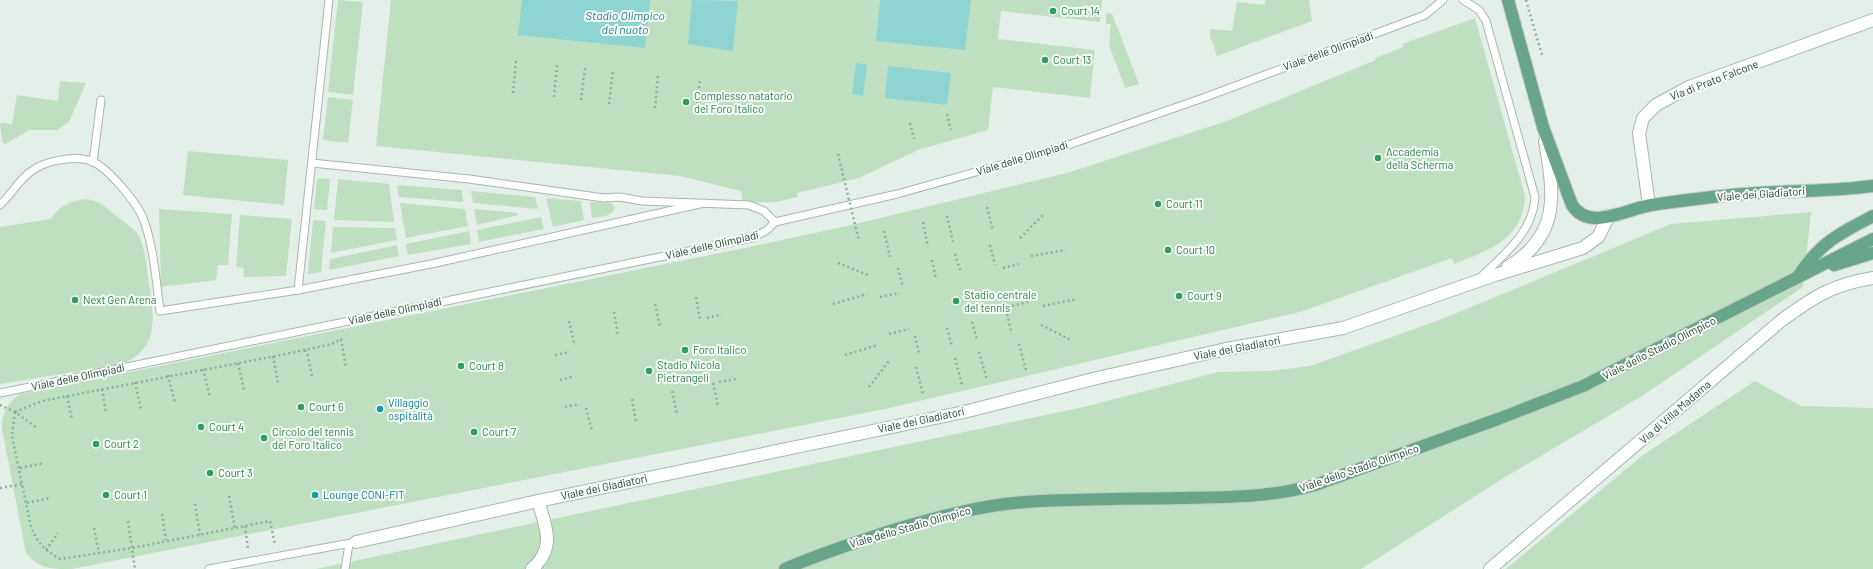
<svg xmlns="http://www.w3.org/2000/svg" width="1873" height="569" font-family="Barlow,sans-serif">
<rect width="100%" height="100%" fill="#e5efe9"/>
<!-- green -->
<g fill="#bee0c1">
<polygon points="338,0 363,2 353,95 328,92"/>
<polygon points="391,0 1102,0 1100,22 1001,11 998,39 1095,50 1090,98 993,87 988,130 918,150 859,178 797,193 798,197 776,202 743,203 741,191 680,176 376,146"/>
<polygon points="1265,0 1309,0 1312,21 1217,56 1210,36 1210,29 1232,31 1237,2 1265,5"/>
<polygon points="1106,13 1112,14 1139,84 1125,88 1109,45 1111,24 1106,24"/>
<path d="M1475,18L1525,196C1523,240 1489,250 1454,264L1452,258L1300,312L885,409L72,569C50,569 39,569 26,553L2,429C2,413 7,403 20,394L730,251L847,226L1067,173L1227,121L1376,60L1375,58L1403,47L1402,44Z"/>
<polygon points="60,81 86,83 69,122 57,130 30,130 5,144 2,141 0,123 12,124 17,95 58,101"/>
<polygon points="328,97 353,100 348,143 323,140"/>
<polygon points="188,151 288,160 284,205 183,195"/>
<polygon points="317,178 330,179 327,210 314,209"/>
<polygon points="338,179 389,184 394,222 334,220"/>
<polygon points="397,185 462,190 463,202 399,197"/>
<polygon points="471,191 535,197 538,209 473,203"/>
<polygon points="546,198 581,201 584,220 553,227"/>
<path d="M85,199C104,202 104,207 118,217C124,222 132,227 137,233C145,245 146,263 148,277C153,314 163,349 119,365L0,384V227L51,219C59,206 70,201 85,199Z"/>
<path d="M590,202L611,203L615,207C613,217 600,217 592,218Z"/>
<polygon points="400,203 465,209 468,226 406,238"/>
<polygon points="159,209 232,214 228,265 218,265 216,280 161,287"/>
<polygon points="474,209 518,213 518,215 477,225"/>
<polygon points="1811,212 1803,287 1642,396 1502,479 1361,569 316,569 1088,406 1218,372 1271,371 1310,366 1442,319 1671,224"/>
<polygon points="240,215 292,219 286,276 243,277 244,268 236,267"/>
<polygon points="541,217 544,229 479,242 477,230"/>
<polygon points="313,220 326,221 321,272 308,274"/>
<polygon points="333,227 395,228 397,240 331,253"/>
<polygon points="469,231 471,244 408,255 406,244"/>
<polygon points="397,245 399,256 329,270 330,259"/>
<polygon points="1755,381 1801,406 1873,408 1873,569 1506,569 1643,455"/>
</g>
<!-- water -->
<g fill="#8dd4d3">
<polygon points="522,0 650,0 645,48 518,35"/>
<polygon points="692,0 738,1 733,51 688,44"/>
<polygon points="880,0 971,0 965,50 876,41"/>
<polygon points="856,63 867,65 863,96 852,94"/>
<polygon points="888,66 951,73 947,105 885,98"/>
</g>
<g fill="none" stroke-linecap="round" stroke-linejoin="round">
<!-- lane casing -->
<g stroke="#a7b7af" stroke-width="9">
<g id="lane">
<path d="M1463,0L1479,10L1486,21L1535,197C1533,233 1504,254 1480,278"/>
<polyline points="93,162 101,100"/>
<polyline points="312,163 469,179 604,198 620,197 642,201 749,205 764,211 775,222"/>
<path d="M0,205C13,193 20,177 36,168C50,160 78,155 93,162C108,168 137,203 143,218C154,247 156,281 160,311L298,290L431,264L704,203"/>
<polyline points="298,290 329,0"/>
<polyline points="0,393 752,238 767,230 775,222 897,194 1051,151 1203,98 1425,15 1443,0"/>
<polyline points="209,569 356,542"/>
<polyline points="345,569 349,544"/>
</g>
</g>
<!-- street casing -->
<g stroke="#a7b7af" stroke-width="14">
<g id="street">
<polyline points="1649,205 1639,133 1643,118 1656,105 1689,87 1873,20"/>
<path d="M1508,267C1561,235 1554,194 1545,141"/>
<polyline points="356,542 538,501 964,412 1097,378 1226,349 1343,328 1495,275 1583,248 1598,237 1609,216"/>
<path d="M532,569C556,548 546,527 538,501"/>
<path d="M1490,569L1782,320C1815,296 1832,285 1873,278"/>
</g>
</g>
<!-- primary casing -->
<g stroke="#c1cac6" stroke-width="14">
<g id="primary">
<path d="M1508,0L1543,127L1572,205C1589,232 1627,209 1651,205C1686,200 1722,195 1757,193C1796,191 1835,191 1873,186"/>
<polyline points="1834,265 1873,253"/>
<path d="M1799,275C1820,243 1840,233 1873,216"/>
<path d="M785,569C819,554 854,543 890,531C934,518 980,505 1026,502C1076,499 1126,499 1177,498C1223,497 1269,498 1315,485L1498,419L1583,386L1873,239"/>
</g>
</g>
<!-- path -->
<g stroke="#85b39d" stroke-width="2.5" stroke-dasharray="2 3" stroke-linecap="butt">
<polyline points="1526,0 1542,55"/>
<polyline points="513,93 516,60"/>
<polyline points="554,97 557,65"/>
<polyline points="581,100 585,68"/>
<polyline points="609,104 613,71"/>
<polyline points="655,108 658,76"/>
<polyline points="696,113 700,80"/>
<polyline points="947,114 951,130"/>
<polyline points="910,123 914,139"/>
<polyline points="987,207 993,231"/>
<polyline points="947,216 953,242"/>
<polyline points="923,222 928,247"/>
<polyline points="884,231 890,257"/>
<polyline points="1020,238 1043,215"/>
<polyline points="990,245 995,265"/>
<polyline points="955,254 961,273"/>
<polyline points="1031,256 1066,250"/>
<polyline points="932,260 936,279"/>
<polyline points="838,263 868,275"/>
<polyline points="898,268 903,287"/>
<polyline points="1003,268 1019,264"/>
<polyline points="696,297 700,319"/>
<polyline points="880,297 900,293"/>
<polyline points="655,304 660,327"/>
<polyline points="833,304 867,294"/>
<polyline points="1012,306 1028,302"/>
<polyline points="1043,306 1077,299"/>
<polyline points="614,312 618,335"/>
<polyline points="1007,314 1011,332"/>
<polyline points="707,318 722,314"/>
<polyline points="569,321 574,343"/>
<polyline points="972,322 977,340"/>
<polyline points="1041,325 1071,340"/>
<polyline points="947,328 952,346"/>
<polyline points="889,334 909,329"/>
<polyline points="915,336 919,354"/>
<polyline points="1019,344 1026,370"/>
<polyline points="713,349 729,346"/>
<polyline points="305,350 308,356 312,377"/>
<polyline points="979,352 987,380"/>
<polyline points="555,355 570,352"/>
<polyline points="845,355 878,345"/>
<polyline points="273,356 278,383"/>
<polyline points="955,358 962,385"/>
<polyline points="238,363 244,390"/>
<polyline points="916,367 923,394"/>
<polyline points="203,369 210,397"/>
<polyline points="168,375 175,403"/>
<polyline points="560,380 574,376"/>
<polyline points="135,382 141,410"/>
<polyline points="719,382 736,379"/>
<polyline points="713,383 718,406"/>
<polyline points="869,387 889,361"/>
<polyline points="102,389 106,412"/>
<polyline points="672,391 677,414"/>
<polyline points="67,396 72,419"/>
<polyline points="632,399 636,422"/>
<polyline points="0,405 15,412 37,428"/>
<polyline points="565,407 580,404"/>
<polyline points="586,408 592,431"/>
<path d="M15,412L12,436L31,527C38,544 45,550 60,559L132,548L270,521L275,545"/>
<polyline points="15,412 42,401 286,354 332,344 341,339 346,367"/>
<polyline points="20,468 44,463"/>
<polyline points="0,488 23,484"/>
<polyline points="229,496 235,529"/>
<polyline points="27,503 50,498"/>
<polyline points="195,504 200,535"/>
<polyline points="162,514 166,540"/>
<polyline points="128,521 135,569"/>
<polyline points="245,526 248,549"/>
<polyline points="94,528 99,553"/>
<polyline points="46,550 58,533"/>
</g>
<!-- lane -->
<use href="#lane" stroke="#fff" stroke-width="7"/>
<!-- street -->
<use href="#street" stroke="#fff" stroke-width="12"/>
<!-- primary -->
<use href="#primary" stroke="#69a58b" stroke-width="12"/>
<!-- path-bridge -->
<polyline stroke="#85b39d" stroke-width="2.5" stroke-dasharray="2 3" stroke-linecap="butt" points="838,154 859,241"/>
</g>
<!-- markers -->
<g fill="#2e9e5b" stroke="#f6fbf8" stroke-width="1.5">
<circle cx="1053" cy="11" r="4"/>
<circle cx="1045" cy="60" r="4"/>
<circle cx="686" cy="102" r="4"/>
<circle cx="1378" cy="158" r="4"/>
<circle cx="1158" cy="204" r="4"/>
<circle cx="1168" cy="250" r="4"/>
<circle cx="1179" cy="296" r="4"/>
<circle cx="75" cy="300" r="4"/>
<circle cx="956" cy="301" r="4"/>
<circle cx="685" cy="350" r="4"/>
<circle cx="461" cy="366" r="4"/>
<circle cx="649" cy="371" r="4"/>
<circle cx="301" cy="407" r="4"/>
<circle cx="201" cy="427" r="4"/>
<circle cx="474" cy="432" r="4"/>
<circle cx="264" cy="438" r="4"/>
<circle cx="96" cy="444" r="4"/>
<circle cx="210" cy="473" r="4"/>
<circle cx="106" cy="495" r="4"/>
</g>
<g fill="#0f9aa8" stroke="#f6fbf8" stroke-width="1.5">
<circle cx="380" cy="409" r="4"/>
<circle cx="315" cy="495" r="4"/>
</g>
<g text-anchor="middle" stroke-width="4" stroke-linejoin="round" paint-order="stroke">
<!-- leisure labels -->
<g font-size="11" fill="#27864d" stroke="#f6fbf8" text-anchor="start">
<text x="1061" y="15">Court 14</text>
<text x="1053" y="64">Court 13</text>
<text x="694" y="100">Complesso natatorio<tspan x="694" dy="13">del Foro Italico</tspan></text>
<text x="1386" y="156">Accademia<tspan x="1386" dy="13">della Scherma</tspan></text>
<text x="1166" y="208">Court 11</text>
<text x="1176" y="254">Court 10</text>
<text x="964" y="299">Stadio centrale<tspan x="964" dy="13">del tennis</tspan></text>
<text x="1187" y="300">Court 9</text>
<text x="83" y="304">Next Gen Arena</text>
<text x="693" y="354">Foro Italico</text>
<text x="657" y="369">Stadio Nicola<tspan x="657" dy="13">Pietrangeli</tspan></text>
<text x="469" y="370">Court 8</text>
<text x="309" y="411">Court 6</text>
<text x="209" y="431">Court 4</text>
<text x="272" y="436">Circolo del tennis<tspan x="272" dy="13">del Foro Italico</tspan></text>
<text x="482" y="436">Court 7</text>
<text x="104" y="448">Court 2</text>
<text x="218" y="477">Court 3</text>
<text x="114" y="499">Court 1</text>
</g>
<!-- street labels -->
<g font-size="11" fill="#234134" stroke="#f6fbf8">
<text transform="translate(1328 51) rotate(-20)" y="4">Viale delle Olimpiadi</text>
<text transform="translate(1714 80) rotate(-21)" y="4">Via di Prato Falcone</text>
<text transform="translate(1022 158) rotate(-17)" y="4">Viale delle Olimpiadi</text>
<text transform="translate(1761 194) rotate(-4)" y="4">Viale dei Gladiatori</text>
<text transform="translate(712 245) rotate(-13)" y="4">Viale delle Olimpiadi</text>
<text transform="translate(395 311) rotate(-12)" y="4">Viale delle Olimpiadi</text>
<text transform="translate(1237 348) rotate(-11)" y="4">Viale dei Gladiatori</text>
<text transform="translate(1659 348) rotate(-27)" y="4">Viale dello Stadio Olimpico</text>
<text transform="translate(78 377) rotate(-12)" y="4">Viale delle Olimpiadi</text>
<text transform="translate(1675 412) rotate(-41)" y="4">Via di Villa Madama</text>
<text transform="translate(921 420) rotate(-12)" y="4">Viale dei Gladiatori</text>
<text transform="translate(1359 468) rotate(-19)" y="4">Viale dello Stadio Olimpico</text>
<text transform="translate(604 487) rotate(-12)" y="4">Viale dei Gladiatori</text>
<text transform="translate(910 527) rotate(-16)" y="4">Viale dello Stadio Olimpico</text>
</g>
<!-- culture labels -->
<g font-size="11" fill="#0d838f" stroke="#f6fbf8" text-anchor="start">
<text x="388" y="407">Villaggio<tspan x="388" dy="13">ospitalità</tspan></text>
<text x="323" y="499">Lounge CONI-FIT</text>
</g>
<!-- water labels -->
<g font-size="12" font-style="italic" fill="#1b7f7f" stroke="#f6fbf8">
<text x="625" y="20">Stadio Olimpico<tspan x="625" dy="14">del nuoto</tspan></text>
</g>
</g>
</svg>
